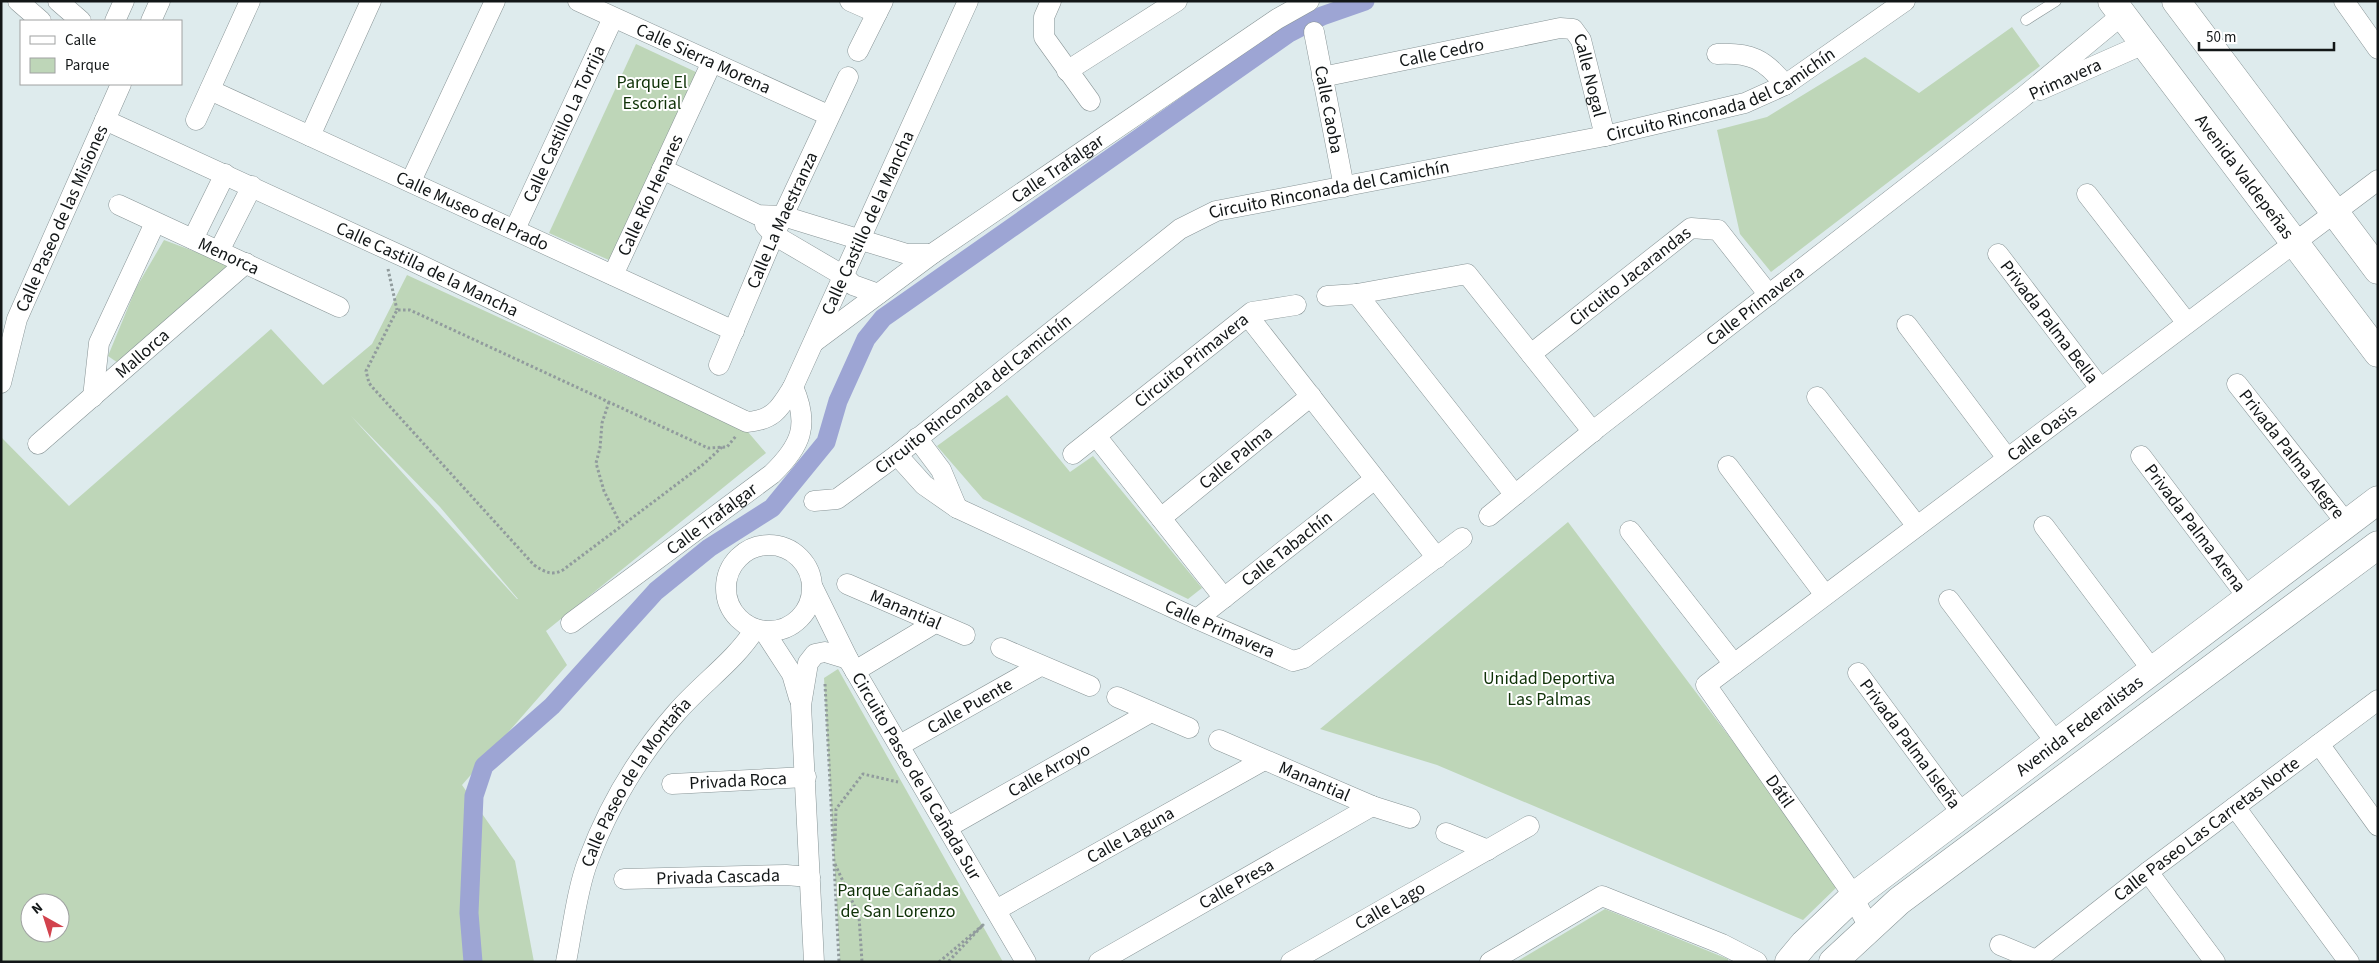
<svg xmlns="http://www.w3.org/2000/svg" width="2379" height="963" font-family="'Source Sans 3',sans-serif">
<rect width="100%" height="100%" fill="#deebed"/>
<!-- green -->
<g fill="#bed6b8" fill-rule="evenodd">
<polygon points="2012,27 2040,66 1771,272 1740,234 1717,130 1767,117 1865,57 1919,93"/>
<polygon points="636,44 698,73 611,261 549,233"/>
<polygon points="164,240 231,265 121,365 108,356 136,288"/>
<path d="M407,275L748,432L766,453L546,631L567,665L462,785L515,861L534,962H1V437L69,506L271,329L323,385L372,344ZM351,416L440,507L518,599H517ZM30,903H60V933H30Z"/>
<polygon points="1007,395 1070,472 1093,456 1202,588 1188,599 983,499 937,446"/>
<polygon points="1568,522 1840,884 1803,920 1437,765 1320,729"/>
<polygon points="838,669 1003,962 840,962 824,678"/>
<polygon points="1605,909 1728,959 1728,962 1516,962"/>
</g>
<g fill="none" stroke-linecap="round" stroke-linejoin="round">
<!-- canal -->
<polyline stroke="#9da5d4" stroke-width="19" points="473,962 469,913 474,796 484,766 552,706 656,591 709,548 772,508 826,442 838,401 866,339 883,318 1289,33 1322,16 1365,1"/>
<!-- lane casing -->
<g stroke="#889496" stroke-width="11">
<polyline id="lane" points="2026,20 2056,1"/>
</g>
<!-- street casing -->
<g stroke="#889496" stroke-width="21">
<g id="street">
<polyline points="18,1 41,21"/>
<polyline points="58,1 81,21"/>
<path id="s1" d="M578,1L828,115"/>
<polyline points="850,1 877,13"/>
<polyline points="1051,1 1044,17 1044,37 1090,101"/>
<polyline points="2344,1 2378,49"/>
<polyline points="115,21 124,1"/>
<polyline points="151,21 160,1"/>
<path id="s2" d="M1314,32L1344,187"/>
<polyline points="858,51 883,1"/>
<path d="M1717,54C1750,52 1765,59 1785,85"/>
<polyline points="1067,71 1177,1"/>
<path id="s3" d="M1322,77L1560,28L1573,29L1581,40L1605,136"/>
<path id="s4" d="M210,90L734,331"/>
<polyline points="2040,90 2144,44"/>
<path id="s5" d="M105,120L406,258L747,422C774,420 780,408 793,387L968,1"/>
<polyline points="196,120 250,1"/>
<polyline points="310,136 371,1"/>
<polyline points="662,169 758,215 783,216 907,254 932,254"/>
<polyline points="411,181 495,1"/>
<polyline points="2087,194 2187,323"/>
<path id="s6" d="M119,205L339,307"/>
<polyline points="765,225 774,235 844,276 853,285 878,294"/>
<path id="s7" d="M515,229L613,18"/>
<polyline points="193,239 225,174"/>
<polyline points="219,251 252,186"/>
<path id="s8" d="M1998,254L2100,388"/>
<path id="s9" d="M613,275L712,62"/>
<polyline points="1357,294 1515,495"/>
<polyline points="1327,296 1357,294 1467,274 1593,432"/>
<polyline points="1248,316 1437,558"/>
<polyline points="1907,325 2007,458"/>
<path id="s10" d="M814,342L932,254L1277,19L1309,1"/>
<path id="s11" d="M1531,354L1691,228L1718,230L1769,295"/>
<path id="s12" d="M719,365L774,235L848,77"/>
<path id="s13" d="M1,383L17,319L121,84"/>
<path id="s14" d="M2237,384L2347,524"/>
<polyline points="93,397 99,343 155,223"/>
<polyline points="1817,397 1917,526"/>
<polyline points="1096,436 1224,598"/>
<polyline points="917,438 941,470 957,508"/>
<path id="s15" d="M38,444L246,263"/>
<path id="s16" d="M1073,454L1252,312L1296,305"/>
<path id="s17" d="M897,455L924,485L957,508L1197,619L1293,661L1304,658L1462,538"/>
<path id="s18" d="M2141,456L2249,599"/>
<polyline points="1728,466 1825,595"/>
<path id="s19" d="M814,501L837,499L897,455L1180,229L1216,211L1605,136L1745,103L1785,85L1905,1"/>
<path id="s20" d="M1489,516L1597,428L2022,98L2122,15"/>
<path id="s21" d="M1161,518L1311,396"/>
<polyline points="2044,526 2153,671"/>
<polyline points="1630,531 1734,664"/>
<circle cx="769" cy="588" r="43"/>
<path id="s22" d="M847,584L965,635"/>
<path id="s23" d="M813,588L848,659L1026,962"/>
<polyline points="1949,600 2057,744"/>
<path id="s24" d="M1197,619L1375,479"/>
<path id="s25" d="M571,623L772,474C801,446 810,425 793,387"/>
<polyline points="764,631 792,674 799,698"/>
<polyline points="1001,648 1090,686"/>
<polyline points="855,671 935,623"/>
<path id="s26" d="M1858,673L1963,815"/>
<polyline points="1117,697 1189,728"/>
<path id="s27" d="M1219,740L1372,806L1410,818"/>
<polyline points="2319,744 2378,826"/>
<path id="s28" d="M900,745L1040,666"/>
<path id="s29" d="M672,784L806,777"/>
<polyline points="2235,807 2349,962"/>
<path id="s30" d="M948,827L1151,712"/>
<polyline points="1446,833 1488,850"/>
<polyline points="2148,872 2215,962"/>
<path id="s31" d="M624,879L786,875L810,877"/>
<path id="s32" d="M996,910L1264,760"/>
<path id="s33" d="M1869,927L1847,886L1706,685L2378,180"/>
<polyline points="2000,945 2041,962"/>
<path id="s34" d="M2036,960L2148,872L2378,700"/>
<path id="s35" d="M566,962C572,932 577,889 588,861C608,807 639,755 677,712C702,683 735,661 755,629"/>
<polyline points="814,962 801,705 808,663 815,654 825,652 848,659"/>
<path id="s36" d="M1099,962L1372,806"/>
<path id="s37" d="M1291,962L1529,826"/>
<polyline points="1490,962 1602,896 1722,944 1757,962"/>
</g>
</g>
<!-- secondary casing -->
<g stroke="#889496" stroke-width="29">
<g id="secondary">
<path id="s38" d="M2112,1L2378,353"/>
<polyline points="2176,1 2378,270"/>
<path id="s39" d="M1789,962L1804,944L1853,897L2378,500"/>
<polyline points="1833,962 1899,901 2378,545"/>
</g>
</g>
<!-- path -->
<g stroke="#919b9d" stroke-width="3" stroke-dasharray="2.5 2.5" stroke-linecap="butt">
<polyline points="388,269 397,310"/>
<polyline points="609,402 602,423 600,448 596,463 604,491 621,525"/>
<path d="M722,447L705,463L563,570C551,576 545,572 534,565L374,389L369,383L366,371L397,310H410L708,448L727,447L736,436"/>
<polyline points="825,684 839,962"/>
<polyline points="835,841 836,809 863,774 898,782"/>
<polyline points="835,864 859,916 862,962"/>
<polyline points="939,962 983,925 948,962"/>
</g>
<!-- lane -->
<use href="#lane" stroke="#fff" stroke-width="10"/>
<!-- street -->
<use href="#street" stroke="#fff" stroke-width="20"/>
<!-- secondary -->
<use href="#secondary" stroke="#fff" stroke-width="28"/>
</g>
<g text-anchor="middle" stroke-width="4" stroke-linejoin="round" paint-order="stroke">
<!-- street labels -->
<g font-size="18" fill="#121617" stroke="#fff">
<text dy="6" stroke="none"><textPath href="#s3" startOffset="122">Calle Cedro</textPath></text>
<text dy="6" stroke="none"><textPath href="#s1" startOffset="138">Calle Sierra Morena</textPath></text>
<text dy="6" stroke="none"><textPath href="#s3" startOffset="306">Calle Nogal</textPath></text>
<text transform="translate(2065 79) rotate(-24)" y="6">Primavera</text>
<text dy="6" stroke="none"><textPath href="#s19" startOffset="1020">Circuito Rinconada del Camichín</textPath></text>
<text dy="6" stroke="none"><textPath href="#s2" startOffset="79">Calle Caoba</textPath></text>
<text dy="6" stroke="none"><textPath href="#s7" startOffset="116">Calle Castillo La Torrija</textPath></text>
<text dy="6" stroke="none"><textPath href="#s10" startOffset="299">Calle Trafalgar</textPath></text>
<text dy="6" stroke="none"><textPath href="#s38" startOffset="220">Avenida Valdepeñas</textPath></text>
<text dy="6" stroke="none"><textPath href="#s19" startOffset="615">Circuito Rinconada del Camichín</textPath></text>
<text dy="6" stroke="none"><textPath href="#s9" startOffset="88">Calle Río Henares</textPath></text>
<text dy="6" stroke="none"><textPath href="#s4" startOffset="289">Calle Museo del Prado</textPath></text>
<text dy="6" stroke="none"><textPath href="#s13" startOffset="176">Calle Paseo de las Misiones</textPath></text>
<text dy="6" stroke="none"><textPath href="#s12" startOffset="158">Calle La Maestranza</textPath></text>
<text dy="6" stroke="none"><textPath href="#s5" startOffset="951">Calle Castillo de la Mancha</textPath></text>
<text dy="6" stroke="none"><textPath href="#s6" startOffset="121">Menorca</textPath></text>
<text dy="6" stroke="none"><textPath href="#s5" startOffset="355">Calle Castilla de la Mancha</textPath></text>
<text dy="6" stroke="none"><textPath href="#s11" startOffset="126">Circuito Jacarandas</textPath></text>
<text dy="6" stroke="none"><textPath href="#s20" startOffset="339">Calle Primavera</textPath></text>
<text dy="6" stroke="none"><textPath href="#s8" startOffset="85">Privada Palma Bella</textPath></text>
<text dy="6" stroke="none"><textPath href="#s15" startOffset="138">Mallorca</textPath></text>
<text dy="6" stroke="none"><textPath href="#s16" startOffset="151">Circuito Primavera</textPath></text>
<text dy="6" stroke="none"><textPath href="#s19" startOffset="195">Circuito Rinconada del Camichín</textPath></text>
<text dy="6" stroke="none"><textPath href="#s33" startOffset="712">Calle Oasis</textPath></text>
<text dy="6" stroke="none"><textPath href="#s14" startOffset="89">Privada Palma Alegre</textPath></text>
<text dy="6" stroke="none"><textPath href="#s21" startOffset="96">Calle Palma</textPath></text>
<text dy="6" stroke="none"><textPath href="#s25" startOffset="175">Calle Trafalgar</textPath></text>
<text dy="6" stroke="none"><textPath href="#s18" startOffset="90">Privada Palma Arena</textPath></text>
<text dy="6" stroke="none"><textPath href="#s24" startOffset="114">Calle Tabachín</textPath></text>
<text dy="6" stroke="none"><textPath href="#s22" startOffset="64">Manantial</textPath></text>
<text dy="6" stroke="none"><textPath href="#s17" startOffset="370">Calle Primavera</textPath></text>
<text dy="6" stroke="none"><textPath href="#s28" startOffset="80">Calle Puente</textPath></text>
<text dy="6" stroke="none"><textPath href="#s39" startOffset="375">Avenida Federalistas</textPath></text>
<text dy="6" stroke="none"><textPath href="#s26" startOffset="88">Privada Palma Isleña</textPath></text>
<text dy="6" stroke="none"><textPath href="#s30" startOffset="116">Calle Arroyo</textPath></text>
<text dy="6" stroke="none"><textPath href="#s23" startOffset="215">Circuito Paseo de la Cañada Sur</textPath></text>
<text dy="6" stroke="none"><textPath href="#s29" startOffset="66">Privada Roca</textPath></text>
<text dy="6" stroke="none"><textPath href="#s27" startOffset="104">Manantial</textPath></text>
<text dy="6" stroke="none"><textPath href="#s35" startOffset="196">Calle Paseo de la Montaña</textPath></text>
<text transform="translate(1780 791) rotate(55)" y="6">Dátil</text>
<text dy="6" stroke="none"><textPath href="#s34" startOffset="215">Calle Paseo Las Carretas Norte</textPath></text>
<text dy="6" stroke="none"><textPath href="#s32" startOffset="154">Calle Laguna</textPath></text>
<text dy="6" stroke="none"><textPath href="#s31" startOffset="94">Privada Cascada</textPath></text>
<text dy="6" stroke="none"><textPath href="#s36" startOffset="158">Calle Presa</textPath></text>
<text dy="6" stroke="none"><textPath href="#s37" startOffset="114">Calle Lago</textPath></text>
</g>
<!-- park labels -->
<g font-size="18" fill="#0f3207" stroke="#fff">
<text x="652" y="88">Parque El<tspan x="652" dy="21">Escorial</tspan></text>
<text x="1549" y="684">Unidad Deportiva<tspan x="1549" dy="21">Las Palmas</tspan></text>
<text x="898" y="896">Parque Cañadas<tspan x="898" dy="21">de San Lorenzo</tspan></text>
</g>
</g>
<!-- border -->
<rect width="2379" height="963" fill="none" stroke="#121617" stroke-width="5"/>
<!-- legend -->
<rect x="20" y="20" width="162" height="65" fill="#ffffff" stroke="#a0a2a2"/>
<rect x="30" y="36" width="25" height="8" fill="#ffffff" stroke="#a0a2a2"/>
<text x="65" y="45" font-size="15" fill="#121617">Calle</text>
<rect x="30" y="58" width="25" height="15" fill="#bed6b8" stroke="#a0a2a2"/>
<text x="65" y="70" font-size="15" fill="#121617">Parque</text>
<!-- north arrow -->
<g transform="translate(45 918) rotate(321)"><circle r="24" fill="#ffffff" stroke="#a0a2a2"/>
<path d="M0-4L9 19L0 12L-9 19Z" fill="#d2424d"/>
<text y="-8" font-size="14" font-weight="bold" text-anchor="middle" fill="#121617">N</text>
</g>
<!-- scale -->
<path d="M2199 42v8h135v-8" fill="none" stroke="#121617" stroke-width="2.5"/>
<text x="2206" y="42" font-size="15" fill="#121617" stroke="#ffffff" stroke-width="4" paint-order="stroke">50 m</text>
</svg>
